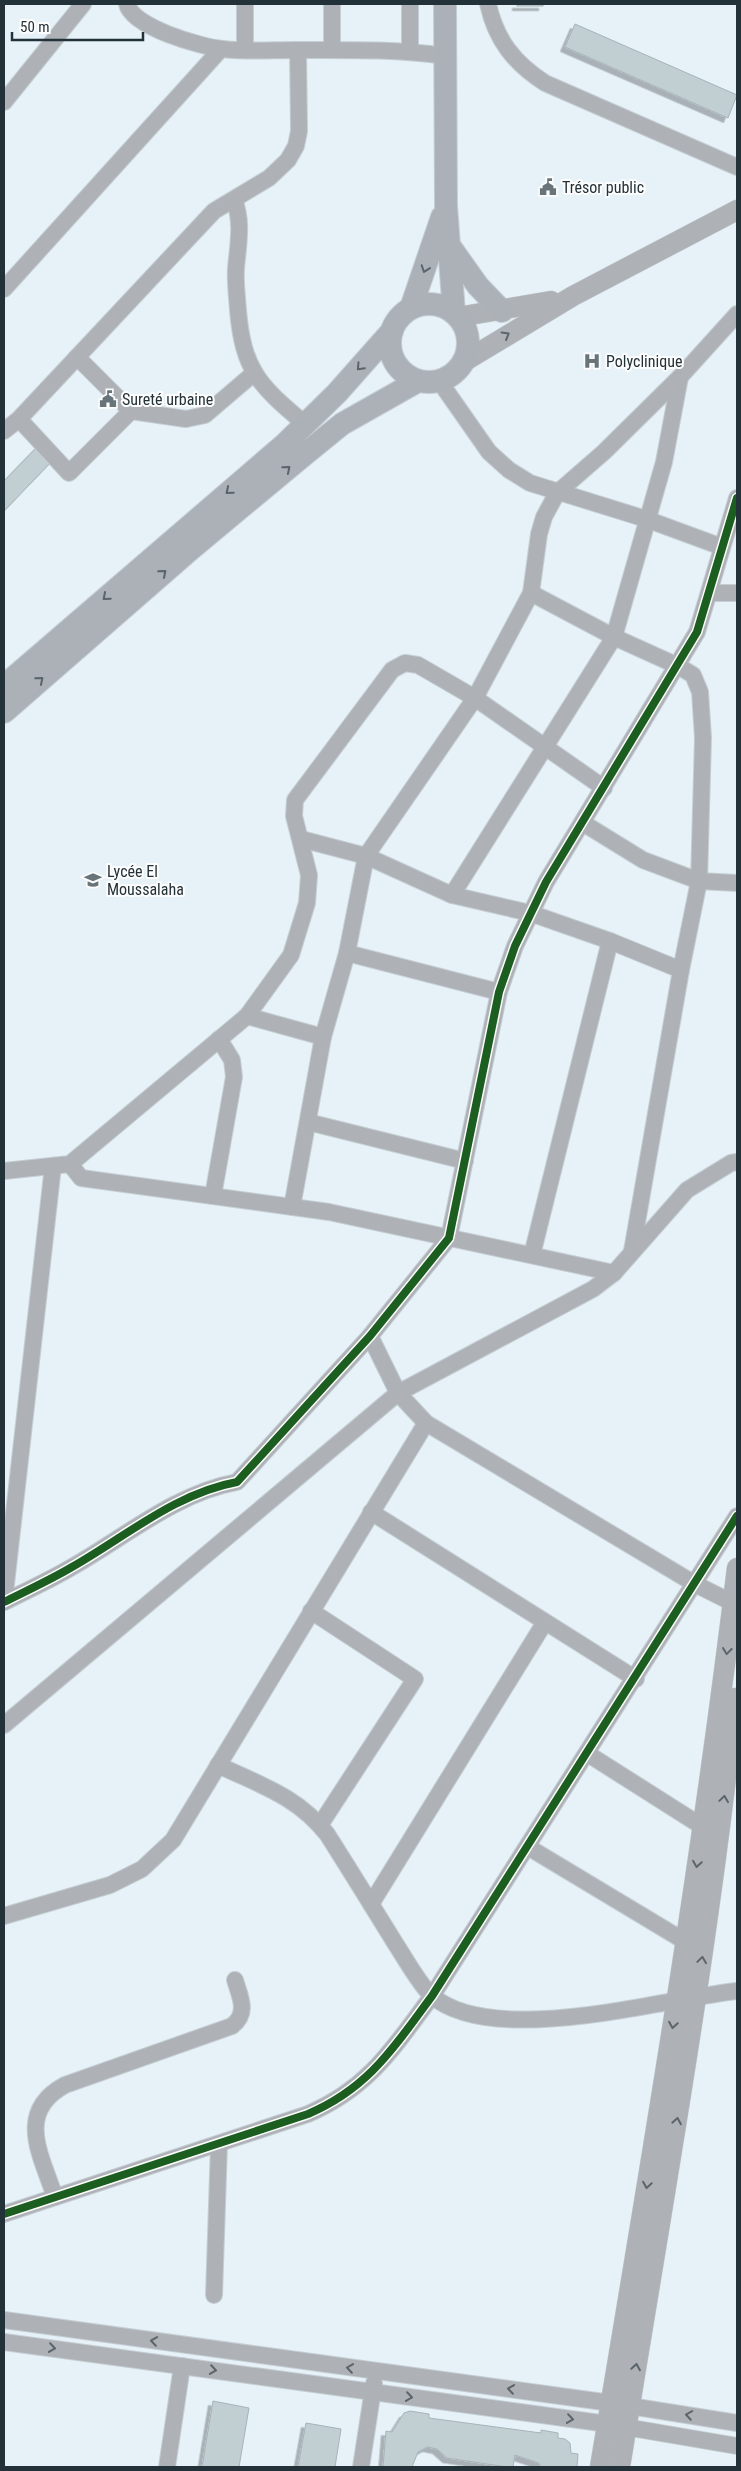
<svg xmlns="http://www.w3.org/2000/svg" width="741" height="2471" font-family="'Roboto Condensed',sans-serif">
<defs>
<filter id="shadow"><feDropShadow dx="-4.5" dy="4.5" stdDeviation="0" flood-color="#0004"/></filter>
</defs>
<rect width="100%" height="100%" fill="#e6f2f8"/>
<!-- building -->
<g fill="#c1ced2" stroke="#a6b3b7" filter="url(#shadow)">
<rect x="517" y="4" width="26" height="2"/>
<polygon points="575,24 737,95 728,118 565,47"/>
<polygon points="39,445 54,459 4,511 4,481"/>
<polygon points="213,2401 249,2408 239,2467 202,2467"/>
<polygon points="410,2411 429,2414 429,2418 541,2433 541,2430 558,2433 558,2438 565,2439 570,2443 571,2453 578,2454 577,2467 541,2467 539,2463 515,2455 513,2467 507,2467 447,2458 437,2449 427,2447 418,2452 412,2467 383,2467 386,2431 392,2432 404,2413"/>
<polygon points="306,2423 341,2429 335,2467 298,2467"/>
</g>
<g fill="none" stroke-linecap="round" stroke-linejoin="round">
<!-- minor casing -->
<g stroke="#c5ced4" stroke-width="18">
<g id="minor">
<path d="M127,4C132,27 201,47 223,49C247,52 272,50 296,50C346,50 395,49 445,56"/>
<polyline points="410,4 410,51"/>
<path d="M488,4C496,40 514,63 545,83L737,167"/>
<polyline points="245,50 245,4"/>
<polyline points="332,50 332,4"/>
<polyline points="4,102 83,4"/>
<path d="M234,200C243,222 238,245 236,268C235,282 237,296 238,310C243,371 260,386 305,424"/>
<polyline points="4,289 221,49"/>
<polyline points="77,357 131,411 186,419 205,415 254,373"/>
<polyline points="440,382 489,452 509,470 530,483 646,519 722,547"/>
<polyline points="19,419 69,473 131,411"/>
<polyline points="4,431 19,419 214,211 269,178 288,160 296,146 299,131 298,50"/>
<polyline points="531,593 614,637 678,666 693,675 700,692 703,738 699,881 681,970 632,1251"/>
<polyline points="709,593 737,593"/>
<polyline points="583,823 643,860 699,881 737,883"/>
<polyline points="301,839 366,856 452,895 530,913 610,941 681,970"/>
<polyline points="452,895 614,637 664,462 680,377"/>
<polyline points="347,953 499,992"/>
<polyline points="247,1016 323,1037"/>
<polyline points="308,1122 465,1161"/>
<polyline points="70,1164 81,1178 329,1212 614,1273"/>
<polyline points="4,1171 70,1164 247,1016 291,955 307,903 309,875 294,816 295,800 392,670 405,663 418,665 475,698 604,788"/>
<polyline points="213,1196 234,1077 232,1060 219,1039"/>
<polyline points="292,1207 323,1037 347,953 366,856 475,698 531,593 539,534 544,517 557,493 604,452 680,377 737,314"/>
<polyline points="532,1255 610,941"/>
<polyline points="370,1336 398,1393 426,1423 695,1584 737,1605"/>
<polyline points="371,1512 636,1679"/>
<path d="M4,1602C26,1591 50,1580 72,1567C125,1537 176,1493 237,1482L370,1336L449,1238L499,992L515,946L546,882L697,632L737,498"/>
<polyline points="4,1602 53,1166"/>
<polyline points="311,1611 415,1679 320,1825"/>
<polyline points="4,1725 398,1393 593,1289 614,1273 687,1190 731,1163 737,1162"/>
<polyline points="588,1754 703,1827"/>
<path d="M218,1765C260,1785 297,1796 327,1834C350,1870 372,1906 395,1943C405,1958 419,1984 432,1996C494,2048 662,1999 737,1991"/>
<polyline points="528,1847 686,1942"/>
<polyline points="371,1904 545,1622"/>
<polyline points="4,1916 110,1885 142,1869 173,1840 426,1423"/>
<path d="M55,2197C41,2155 15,2112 65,2085L232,2026C249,2013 240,1997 235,1980"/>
<path d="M4,2214L308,2114C369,2088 394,2047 432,1996L737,1516"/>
<polyline points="214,2295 219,2144"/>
<polyline points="4,2320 611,2403 737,2423"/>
<polyline points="4,2342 608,2424 737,2446"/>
<polyline points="167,2467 182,2366"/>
<polyline points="361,2467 374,2383"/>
</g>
</g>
<!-- tertiary casing -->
<g stroke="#c5ced4" stroke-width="21">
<g id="tertiary">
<polyline points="458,317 551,301"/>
<polyline points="465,361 573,296 737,210"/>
<path d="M600,2467C650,2168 701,1869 737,1568"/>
<path d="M620,2467C661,2211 708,1956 735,1698"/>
</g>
</g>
<!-- secondary casing -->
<g stroke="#c5ced4" stroke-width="24">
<g id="secondary">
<polyline points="445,4 446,206 454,313"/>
<polyline points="451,248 478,286 502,311"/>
<circle cx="429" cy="343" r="39"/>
<polyline points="411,308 442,217"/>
<polyline points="4,686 285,444 337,393 392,331"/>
<polyline points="4,712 192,548 305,454 342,424 418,381"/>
</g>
</g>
<!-- minor -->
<use href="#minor" stroke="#aeb2b7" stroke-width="16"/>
<!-- tertiary -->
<use href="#tertiary" stroke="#aeb2b7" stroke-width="20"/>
<!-- secondary -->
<use href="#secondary" stroke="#acb1b7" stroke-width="22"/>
<!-- cycleway casing -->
<g stroke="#fdfdfd" stroke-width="11">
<g id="cycleway">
<path d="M4,1602C26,1591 50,1580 72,1567C125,1537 176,1493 237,1482L370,1336L449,1238L499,992L515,946L546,882L697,632L737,498"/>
<path d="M4,2214L308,2114C369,2088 394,2047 432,1996L737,1516"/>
</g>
</g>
<!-- cycleway -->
<use href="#cycleway" stroke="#1b5e20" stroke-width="8"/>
</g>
<!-- one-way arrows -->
<defs><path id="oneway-chevron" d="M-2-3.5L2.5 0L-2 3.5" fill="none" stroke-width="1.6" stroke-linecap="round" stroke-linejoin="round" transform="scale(1.25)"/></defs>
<g stroke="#5a646b">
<use href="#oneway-chevron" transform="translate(425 269) rotate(109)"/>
<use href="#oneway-chevron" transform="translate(360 367) rotate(133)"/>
<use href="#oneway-chevron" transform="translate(287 469) rotate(-40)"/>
<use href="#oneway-chevron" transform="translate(229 491) rotate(140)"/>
<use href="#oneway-chevron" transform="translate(163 573) rotate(-41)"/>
<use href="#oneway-chevron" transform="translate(106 597) rotate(139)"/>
<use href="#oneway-chevron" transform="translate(40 680) rotate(-41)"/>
</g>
<g stroke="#5b656b">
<use href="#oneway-chevron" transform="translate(506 335) rotate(-31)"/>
<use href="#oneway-chevron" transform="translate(727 1651) rotate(97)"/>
<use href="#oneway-chevron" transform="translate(724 1799) rotate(-82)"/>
<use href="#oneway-chevron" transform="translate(697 1864) rotate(99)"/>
<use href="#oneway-chevron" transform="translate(702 1960) rotate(-82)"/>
<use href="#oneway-chevron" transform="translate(673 2025) rotate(99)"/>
<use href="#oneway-chevron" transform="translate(677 2121) rotate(-80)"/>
<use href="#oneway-chevron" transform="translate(647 2185) rotate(99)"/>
<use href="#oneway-chevron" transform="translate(154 2341) rotate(-172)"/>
<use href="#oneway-chevron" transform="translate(52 2348) rotate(8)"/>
<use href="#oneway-chevron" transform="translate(636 2367) rotate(-81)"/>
<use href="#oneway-chevron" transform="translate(350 2368) rotate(-172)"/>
<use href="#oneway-chevron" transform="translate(213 2370) rotate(8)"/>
<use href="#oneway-chevron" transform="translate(511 2389) rotate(-172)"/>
<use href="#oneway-chevron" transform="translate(409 2397) rotate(8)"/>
<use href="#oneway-chevron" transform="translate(689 2415) rotate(-171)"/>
<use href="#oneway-chevron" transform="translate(570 2419) rotate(8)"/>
</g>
<!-- icons -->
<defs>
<g id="civic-bare" transform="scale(1.35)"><path d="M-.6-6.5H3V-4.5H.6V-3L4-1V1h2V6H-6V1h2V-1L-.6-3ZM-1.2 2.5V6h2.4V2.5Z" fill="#67757b" stroke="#fdfdfd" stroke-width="2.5" paint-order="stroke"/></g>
<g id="hospital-bare" transform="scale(1.35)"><path d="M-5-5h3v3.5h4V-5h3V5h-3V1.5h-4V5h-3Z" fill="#67757b" stroke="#fdfdfd" stroke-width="2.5" paint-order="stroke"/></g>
<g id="school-bare" transform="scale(1.35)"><path d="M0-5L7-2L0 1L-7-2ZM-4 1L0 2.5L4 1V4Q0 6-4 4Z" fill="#67757b" stroke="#fdfdfd" stroke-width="2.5" paint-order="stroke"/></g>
</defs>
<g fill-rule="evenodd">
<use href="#civic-bare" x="548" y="187"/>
<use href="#hospital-bare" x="592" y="361"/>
<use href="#civic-bare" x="108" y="399"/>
<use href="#school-bare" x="93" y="880"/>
</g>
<g text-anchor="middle" stroke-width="4" stroke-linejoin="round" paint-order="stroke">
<!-- poi labels -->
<g font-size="16" fill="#233138" stroke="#fdfdfd" text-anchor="start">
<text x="562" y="193">Trésor public</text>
<text x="606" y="367">Polyclinique</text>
<text x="122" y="405">Sureté urbaine</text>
<text x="107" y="877">Lycée El<tspan x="107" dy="18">Moussalaha</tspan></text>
</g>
</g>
<!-- border -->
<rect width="741" height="2471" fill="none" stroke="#233138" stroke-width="10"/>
<!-- scale -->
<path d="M12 32v8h131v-8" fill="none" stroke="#233138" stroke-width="2.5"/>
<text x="20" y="32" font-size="15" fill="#233138" stroke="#fdfdfd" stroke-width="4" paint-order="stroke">50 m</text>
</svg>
